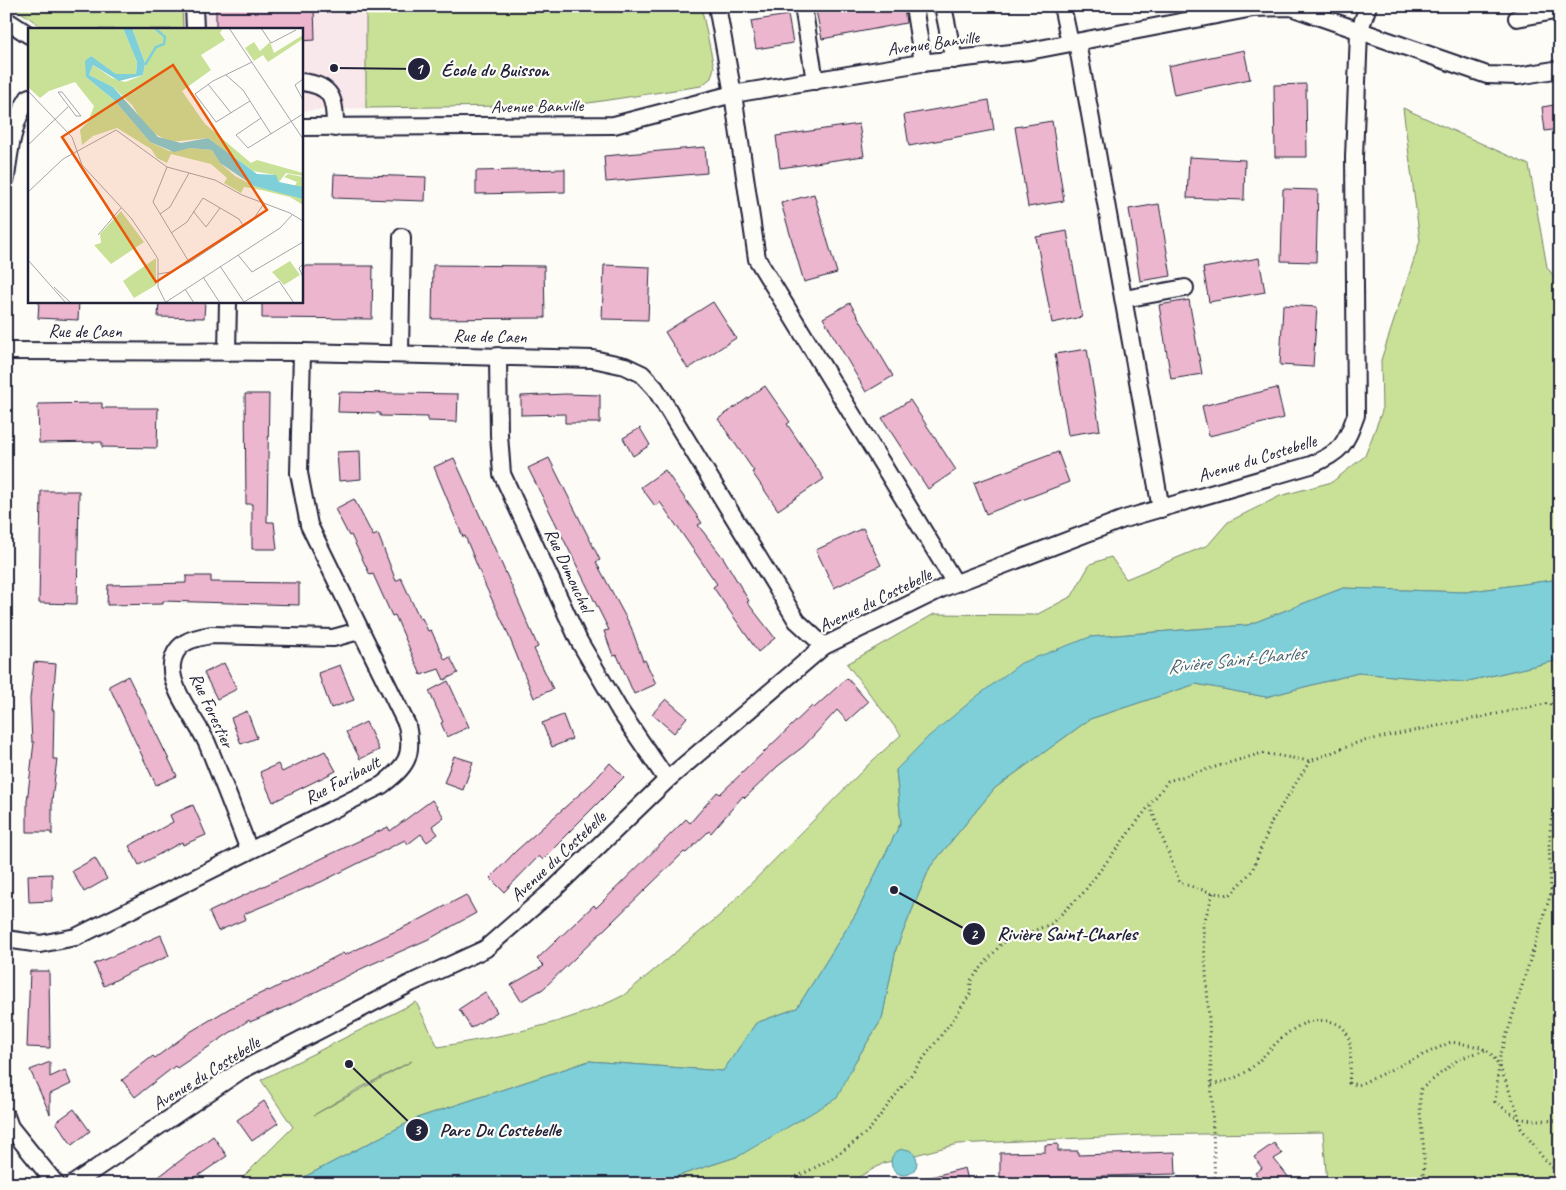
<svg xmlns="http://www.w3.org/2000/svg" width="1566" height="1190" font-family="Caveat,sans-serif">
<rect width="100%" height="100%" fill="#fdfcf7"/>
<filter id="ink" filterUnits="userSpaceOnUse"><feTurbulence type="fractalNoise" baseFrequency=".02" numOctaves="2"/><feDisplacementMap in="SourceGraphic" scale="10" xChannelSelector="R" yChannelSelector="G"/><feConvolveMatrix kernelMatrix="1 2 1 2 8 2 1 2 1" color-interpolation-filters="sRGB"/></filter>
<g filter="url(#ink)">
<!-- built -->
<polygon fill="#f8e7eb" points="182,6 366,6 366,108 301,111 301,29 183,29"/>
<!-- green -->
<g fill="#c9e197" stroke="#768269" fill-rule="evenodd">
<polygon points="12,6 182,6 183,29 45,29"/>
<polygon points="366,6 701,6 714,67 711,78 701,86 575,105 366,108"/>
<path d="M1403,108L1529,165L1547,267L1560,285V579L1465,592L1343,588L1248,625L1090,637L896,770L901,822L857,912L797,1008L756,1023L723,1071L589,1061L417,1118L291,1184H236L293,1127L261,1080L416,1002L438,1047C501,1036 566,1025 624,995L719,916L871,762L901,735L847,664L934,614L1036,615L1072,596L1090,564L1111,557L1126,579L1208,545L1228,522L1280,496L1332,482L1365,456L1382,411L1381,360L1420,241ZM412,1061L314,1115L358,1089Z"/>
<polygon points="1560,660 1560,1184 1327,1184 1323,1132 1144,1135 958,1144 884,1163 846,1184 653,1184 739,1156 855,1062 882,1019 896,949 930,867 995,788 1090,719 1196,684 1266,697 1358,673 1464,682"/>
</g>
<!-- water -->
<g fill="#7ecfd8" stroke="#598a99">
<polygon points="1560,579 1560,660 1464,682 1358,673 1266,697 1196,684 1090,719 995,788 930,867 896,949 882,1019 855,1062 837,1098 739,1156 653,1184 291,1184 417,1118 589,1061 723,1071 756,1023 797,1008 857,912 901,822 896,770 928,737 976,697 1021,663 1090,637 1248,625 1343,588 1465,592"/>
<circle cx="904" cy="1162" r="13"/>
</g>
<!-- building -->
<g fill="#ecb6ce" stroke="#22223b">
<polygon points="216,6 314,6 315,40 301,41 301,29 216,29"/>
<polygon points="815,6 904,6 906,23 822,39"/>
<polygon points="788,15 793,43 756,49 751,21"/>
<polygon points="1244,50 1250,79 1174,95 1168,66"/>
<polygon points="1306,84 1307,157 1275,157 1274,85"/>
<polygon points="989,100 994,130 909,146 904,115"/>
<polygon points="1560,104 1560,129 1545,131 1542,107"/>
<polygon points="1052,121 1064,201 1028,207 1015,127"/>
<polygon points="859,124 864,156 780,168 776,136"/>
<polygon points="705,147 707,173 606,182 604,156"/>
<polygon points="1189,157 1245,160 1244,200 1187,198"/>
<polygon points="565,169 565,192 476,194 476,171"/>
<polygon points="334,174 426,177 425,201 333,198"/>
<polygon points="1283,189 1318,190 1316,262 1281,261"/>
<polygon points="814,194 837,273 804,282 781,203"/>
<polygon points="1159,204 1171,276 1140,281 1129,209"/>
<polygon points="1067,231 1082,317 1052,323 1036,237"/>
<polygon points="1259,258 1265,292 1209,302 1203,268"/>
<polygon points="433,265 544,266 545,318 432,319"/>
<polygon points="604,265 650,267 648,320 602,319"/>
<polygon points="301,266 373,266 372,319 262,318 262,301 301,301"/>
<polygon points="1189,300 1202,374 1171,379 1159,305"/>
<polygon points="39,301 79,301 78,320 38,318"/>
<polygon points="159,301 205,301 204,318 158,317"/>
<polygon points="713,302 736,338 688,369 665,332"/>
<polygon points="850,303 893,376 866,392 823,318"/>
<polygon points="1283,305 1317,307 1313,367 1280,365"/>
<polygon points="1087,349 1100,430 1068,435 1055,354"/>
<polygon points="765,386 790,422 787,424 824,479 778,510 752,472 754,471 718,419"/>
<polygon points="1277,388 1284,418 1209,436 1202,406"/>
<polygon points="339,392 458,394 457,422 428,421 428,417 380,416 380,413 338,412"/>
<polygon points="245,394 269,394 267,522 274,522 277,549 252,549 252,504 246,504"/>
<polygon points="565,394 600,395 600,423 565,423 565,414 521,415 521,396"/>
<polygon points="910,400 956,470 928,489 882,418"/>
<polygon points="102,403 102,408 158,408 157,448 102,447 102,442 39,443 38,404"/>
<polygon points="640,428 650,445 633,456 623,438"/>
<polygon points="360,451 361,479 339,481 337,452"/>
<polygon points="1058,452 1069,482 986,514 974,483"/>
<polygon points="454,458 517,598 538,647 534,649 553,689 534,698 506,629 485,585 465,536 463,537 434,467"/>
<polygon points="549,458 600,560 596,562 631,627 643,661 645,660 656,684 634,694 617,655 613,656 604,631 609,630 528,468"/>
<polygon points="665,470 702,523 698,525 724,559 749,601 747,602 775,638 758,652 713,587 717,584 660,502 655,506 641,487"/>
<polygon points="41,491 79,491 77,604 39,603"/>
<polygon points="354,499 373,536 378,534 396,581 401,578 420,619 422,618 428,631 431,630 445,660 450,657 458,673 444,680 439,669 421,675 395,615 392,616 373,574 370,575 351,535 349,536 335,509"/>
<polygon points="863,528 881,565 834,588 816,550"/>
<polygon points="186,576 211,576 211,582 299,583 299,605 163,601 163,604 107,605 108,585 186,583"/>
<polygon points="34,662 56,664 52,710 54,710 53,759 57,759 52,800 52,835 50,832 27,832 27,802 34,742 32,742 30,699"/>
<polygon points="224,663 237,689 217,699 204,673"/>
<polygon points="340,665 354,700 331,708 318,673"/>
<polygon points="128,676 177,776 156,785 109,686"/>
<polygon points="847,678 868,702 847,721 837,710 804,746 778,766 745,798 743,796 711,833 709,831 686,853 684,852 543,989 521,1001 511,985 544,966 537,959 594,905 596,908 686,819 690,823 717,792 720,794 812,706 814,708"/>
<polygon points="448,681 469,727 447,737 441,723 443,722 429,691"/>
<polygon points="666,699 687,717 674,733 652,714"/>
<polygon points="247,711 257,738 241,744 231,718"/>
<polygon points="563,715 572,739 552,747 542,723"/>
<polygon points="366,722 379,750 360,759 346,732"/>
<polygon points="325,751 336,771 273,802 260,772 278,764 282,772"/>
<polygon points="454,756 473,762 463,790 444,783"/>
<polygon points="610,763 624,777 562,839 563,840 543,860 539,856 504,892 490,878 516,851 591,784"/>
<polygon points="432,800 444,817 432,826 438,834 427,842 421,834 408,844 405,840 321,882 244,914 246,919 218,931 209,912 388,827 390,831"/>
<polygon points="193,805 206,835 183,845 182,842 139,865 129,846 173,822 170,815"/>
<polygon points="95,858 107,879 84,892 72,871"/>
<polygon points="52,874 52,901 29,902 28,875"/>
<polygon points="466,895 476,913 431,938 365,967 288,1006 250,1022 249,1020 177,1068 175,1066 135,1097 122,1080 153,1056 155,1058 190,1032 230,1008 268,990 269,991 343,953 345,955 421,919"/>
<polygon points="161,935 169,956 131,972 104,986 94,964"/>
<polygon points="30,971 49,971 50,1048 27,1047"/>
<polygon points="485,992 497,1012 471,1028 459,1009"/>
<polygon points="50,1062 50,1077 65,1070 71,1084 50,1094 50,1114 30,1070"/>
<polygon points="264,1101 278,1123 252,1141 237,1120"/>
<polygon points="74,1109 90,1131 72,1145 56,1122"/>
<polygon points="213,1136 227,1156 186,1184 149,1184"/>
<polygon points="1274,1143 1282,1154 1274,1159 1294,1184 1263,1184 1255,1173 1262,1168 1254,1157"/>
<polygon points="1058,1144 1058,1151 1078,1151 1078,1155 1175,1152 1176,1174 1000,1179 1000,1153 1045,1152 1045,1145"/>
<polygon points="965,1168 969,1184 924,1184 923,1179"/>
</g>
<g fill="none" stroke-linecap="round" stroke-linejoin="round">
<!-- minor casing -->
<g stroke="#22223b" stroke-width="20">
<g id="minor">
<polyline points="194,6 195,29"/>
<polyline points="717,6 733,94 757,259 955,583"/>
<polyline points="803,6 815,81"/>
<polyline points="914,6 923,63"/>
<polyline points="943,6 954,60"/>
<polyline points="1062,6 1070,43"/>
<polyline points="1517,18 1560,10"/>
<polyline points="6,20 29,35"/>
<polyline points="1077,42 1161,509"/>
<path d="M301,82C333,85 335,100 335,128"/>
<polyline points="301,127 614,125 733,94 921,63 1029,51 1253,8 1291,7 1487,75 1518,76 1560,69"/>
<path d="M6,178C9,151 13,121 29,97"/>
<polyline points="1124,299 1185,288"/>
<polyline points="6,351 302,352 593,359 625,366 642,374 655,388 797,621 824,646"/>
<polyline points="227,352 228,301"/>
<polyline points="400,354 402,237"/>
<polyline points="498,356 499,435 502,474 579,641 620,711 667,780"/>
<path d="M249,850C235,814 222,779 207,743C197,721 169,689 172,664C175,642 193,638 211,635L333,638L359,631"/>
<path d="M6,939L40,944L76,937L382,785C406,766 414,757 407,725L309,525L299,473L302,352"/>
<polyline points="6,1116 10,1127 56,1184"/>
<path d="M73,1184L240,1071L411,983L485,949L555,888L667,780L824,646L943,588L1124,519L1311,465C1341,452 1345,446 1356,415L1354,157L1359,32L1368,6"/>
</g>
</g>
<!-- path -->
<g stroke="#22223b" stroke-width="3" stroke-dasharray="1 4" stroke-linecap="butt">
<polyline points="1560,796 1551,821 1549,844 1551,893 1500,1056 1495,1102 1519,1119 1560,1121"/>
<polyline points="1150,806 1180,883 1213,893 1230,895 1252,871 1272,821 1310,761 1359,742 1550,703 1560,711"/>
<polyline points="1213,893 1203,926 1209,1019 1215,1184"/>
<path d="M1212,1085C1225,1081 1239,1078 1250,1069C1267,1055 1279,1036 1299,1026C1313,1018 1339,1017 1347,1034C1353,1044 1350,1071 1349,1083L1358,1085L1451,1042L1481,1047L1493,1056L1501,1070L1517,1110L1521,1128L1544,1159L1560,1175"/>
<path d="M778,1184C811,1172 844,1153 870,1129L955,1017L970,994L971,980L1002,943L1051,924L1083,893L1168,781L1262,753L1310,761"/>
<path d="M1421,1184C1430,1152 1416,1121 1421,1089L1459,1059L1485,1050"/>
</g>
<!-- minor -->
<use href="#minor" stroke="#fdfcf7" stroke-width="16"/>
</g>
</g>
<g text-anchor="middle" stroke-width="4.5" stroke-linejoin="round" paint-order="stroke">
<!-- street labels -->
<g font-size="18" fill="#22223b" stroke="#fdfcf7">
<text transform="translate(933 43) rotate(-8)" y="6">Avenue Banville</text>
<text transform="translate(537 106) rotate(-1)" y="6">Avenue Banville</text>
<text x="85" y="337">Rue de Caen</text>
<text transform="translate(490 336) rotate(1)" y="6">Rue de Caen</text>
<text transform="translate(1257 458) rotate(-17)" y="6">Avenue du Costebelle</text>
<text transform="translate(569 570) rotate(65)" y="6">Rue Dumouchel</text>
<text transform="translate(875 600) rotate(-26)" y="6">Avenue du Costebelle</text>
<text transform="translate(212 710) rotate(65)" y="6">Rue Forestier</text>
<text transform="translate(342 780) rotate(-28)" y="6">Rue Faribault</text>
<text transform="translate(558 856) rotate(-43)" y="6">Avenue du Costebelle</text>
<text transform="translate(206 1073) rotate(-32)" y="6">Avenue du Costebelle</text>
</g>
<!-- water labels -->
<g font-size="19" font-style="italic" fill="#425f72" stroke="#fdfcf7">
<text transform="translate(1236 659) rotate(-6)" y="7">Rivière Saint-Charles</text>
</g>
</g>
<!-- overview -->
<g transform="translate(28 28)">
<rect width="275" height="275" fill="#fdfcf7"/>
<path d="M0,0H95L109,34L108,46H88L62,28L58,49L86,72L122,114L141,123L162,120L184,122L192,135L207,148L226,158L270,168L275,171V177L262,169L233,162L216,159L213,165L196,155L199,150L183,136L143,126L139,135L129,130L123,121L89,100L65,108L54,117L52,102L60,94L66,78L47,54L21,63L12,70L0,59ZM104,0H195L192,5L197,12L173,27L183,42L154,63L177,96L223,135L229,132L275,145V148L258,145L251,154L247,147L225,143L180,110L142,114L120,102L104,77L85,59L61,47L65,37L84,50L97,54L115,47L117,35ZM275,7V11L240,34L235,27L226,33L217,20L226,14L232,23L242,14L246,25ZM260,146L275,149V159H266L269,154L256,149ZM93,183L116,214L83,236L66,217L73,215L72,206ZM128,230V257L106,270L95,253ZM262,233L272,247L256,257L244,244Z" fill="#c9e197"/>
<path d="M95,0H104L117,35L115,47L91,53L65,37L61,47L85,59L130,109L153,115L180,110L229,146L248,147L251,154L275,159V171L226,158L192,135L184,122L162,120L146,124L122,114L86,72L58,49L57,33L63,28L88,46H108L109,34Z" fill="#7ecfd8"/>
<path fill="none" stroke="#7ecfd8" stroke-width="2.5" d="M117,37L128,19L136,16L137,9L127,0"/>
<path fill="none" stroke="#a5a5ac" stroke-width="1" d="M201,0L275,111M233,0L243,15L268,2M198,47L215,62L243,106M275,51L267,57L275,72M180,56L203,85M0,63L44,109L54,137L103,190L120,215L130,231V259L138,275M30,64H34L53,88H48ZM222,73L188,94L167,66L185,53L224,34M233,90L208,107L220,120L275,86M0,117L40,79M139,139L125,174L161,234M0,164L35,131L88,102L139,139L187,152L214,167L262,185L275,193M165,183L178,199L192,180M132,186L142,179L161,145M143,205L159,194L175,170L211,191L216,199M70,207L93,180M210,227L224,244L275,214M0,232L38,275M275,236L271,240L275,249M192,238L216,274M130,246L142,244L162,234L224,193L235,177M175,249L192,275M26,259L43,275M157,261L166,275M138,274L252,200L265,186M216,274L251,253L266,275"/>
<path fill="#e8590c" fill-opacity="0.15" stroke="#e8590c" stroke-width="2.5" d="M145,37L239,182L128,254L34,109Z"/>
<rect width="275" height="275" fill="none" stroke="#22223b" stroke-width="2.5"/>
</g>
<!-- callouts -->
<path fill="none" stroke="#22223b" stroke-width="2" d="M334 68L419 69M894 890L974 934M349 1064L417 1130"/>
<g fill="#22223b" stroke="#fdfcf7" stroke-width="2">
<circle cx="334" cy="68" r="5"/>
<circle cx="894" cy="890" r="5"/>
<circle cx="349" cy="1064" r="5"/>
<circle cx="419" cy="69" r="12"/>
<circle cx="974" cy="934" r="12"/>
<circle cx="417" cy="1130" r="12"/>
</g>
<g font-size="15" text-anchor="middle" font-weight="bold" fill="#fff">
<text x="419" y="74">1</text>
<text x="974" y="939">2</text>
<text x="417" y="1135">3</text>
</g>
<g font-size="19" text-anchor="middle" font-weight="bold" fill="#22223b" stroke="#fdfcf7" stroke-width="4.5" stroke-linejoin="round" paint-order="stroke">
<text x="495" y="76">École du Buisson</text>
<text x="1067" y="940">Rivière Saint-Charles</text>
<text x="500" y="1136">Parc Du Costebelle</text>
</g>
<!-- margin -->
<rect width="1566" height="1190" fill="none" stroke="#fdfcf7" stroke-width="25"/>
<rect x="12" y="12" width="1541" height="1165" fill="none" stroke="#22223b" stroke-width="2" filter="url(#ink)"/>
</svg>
